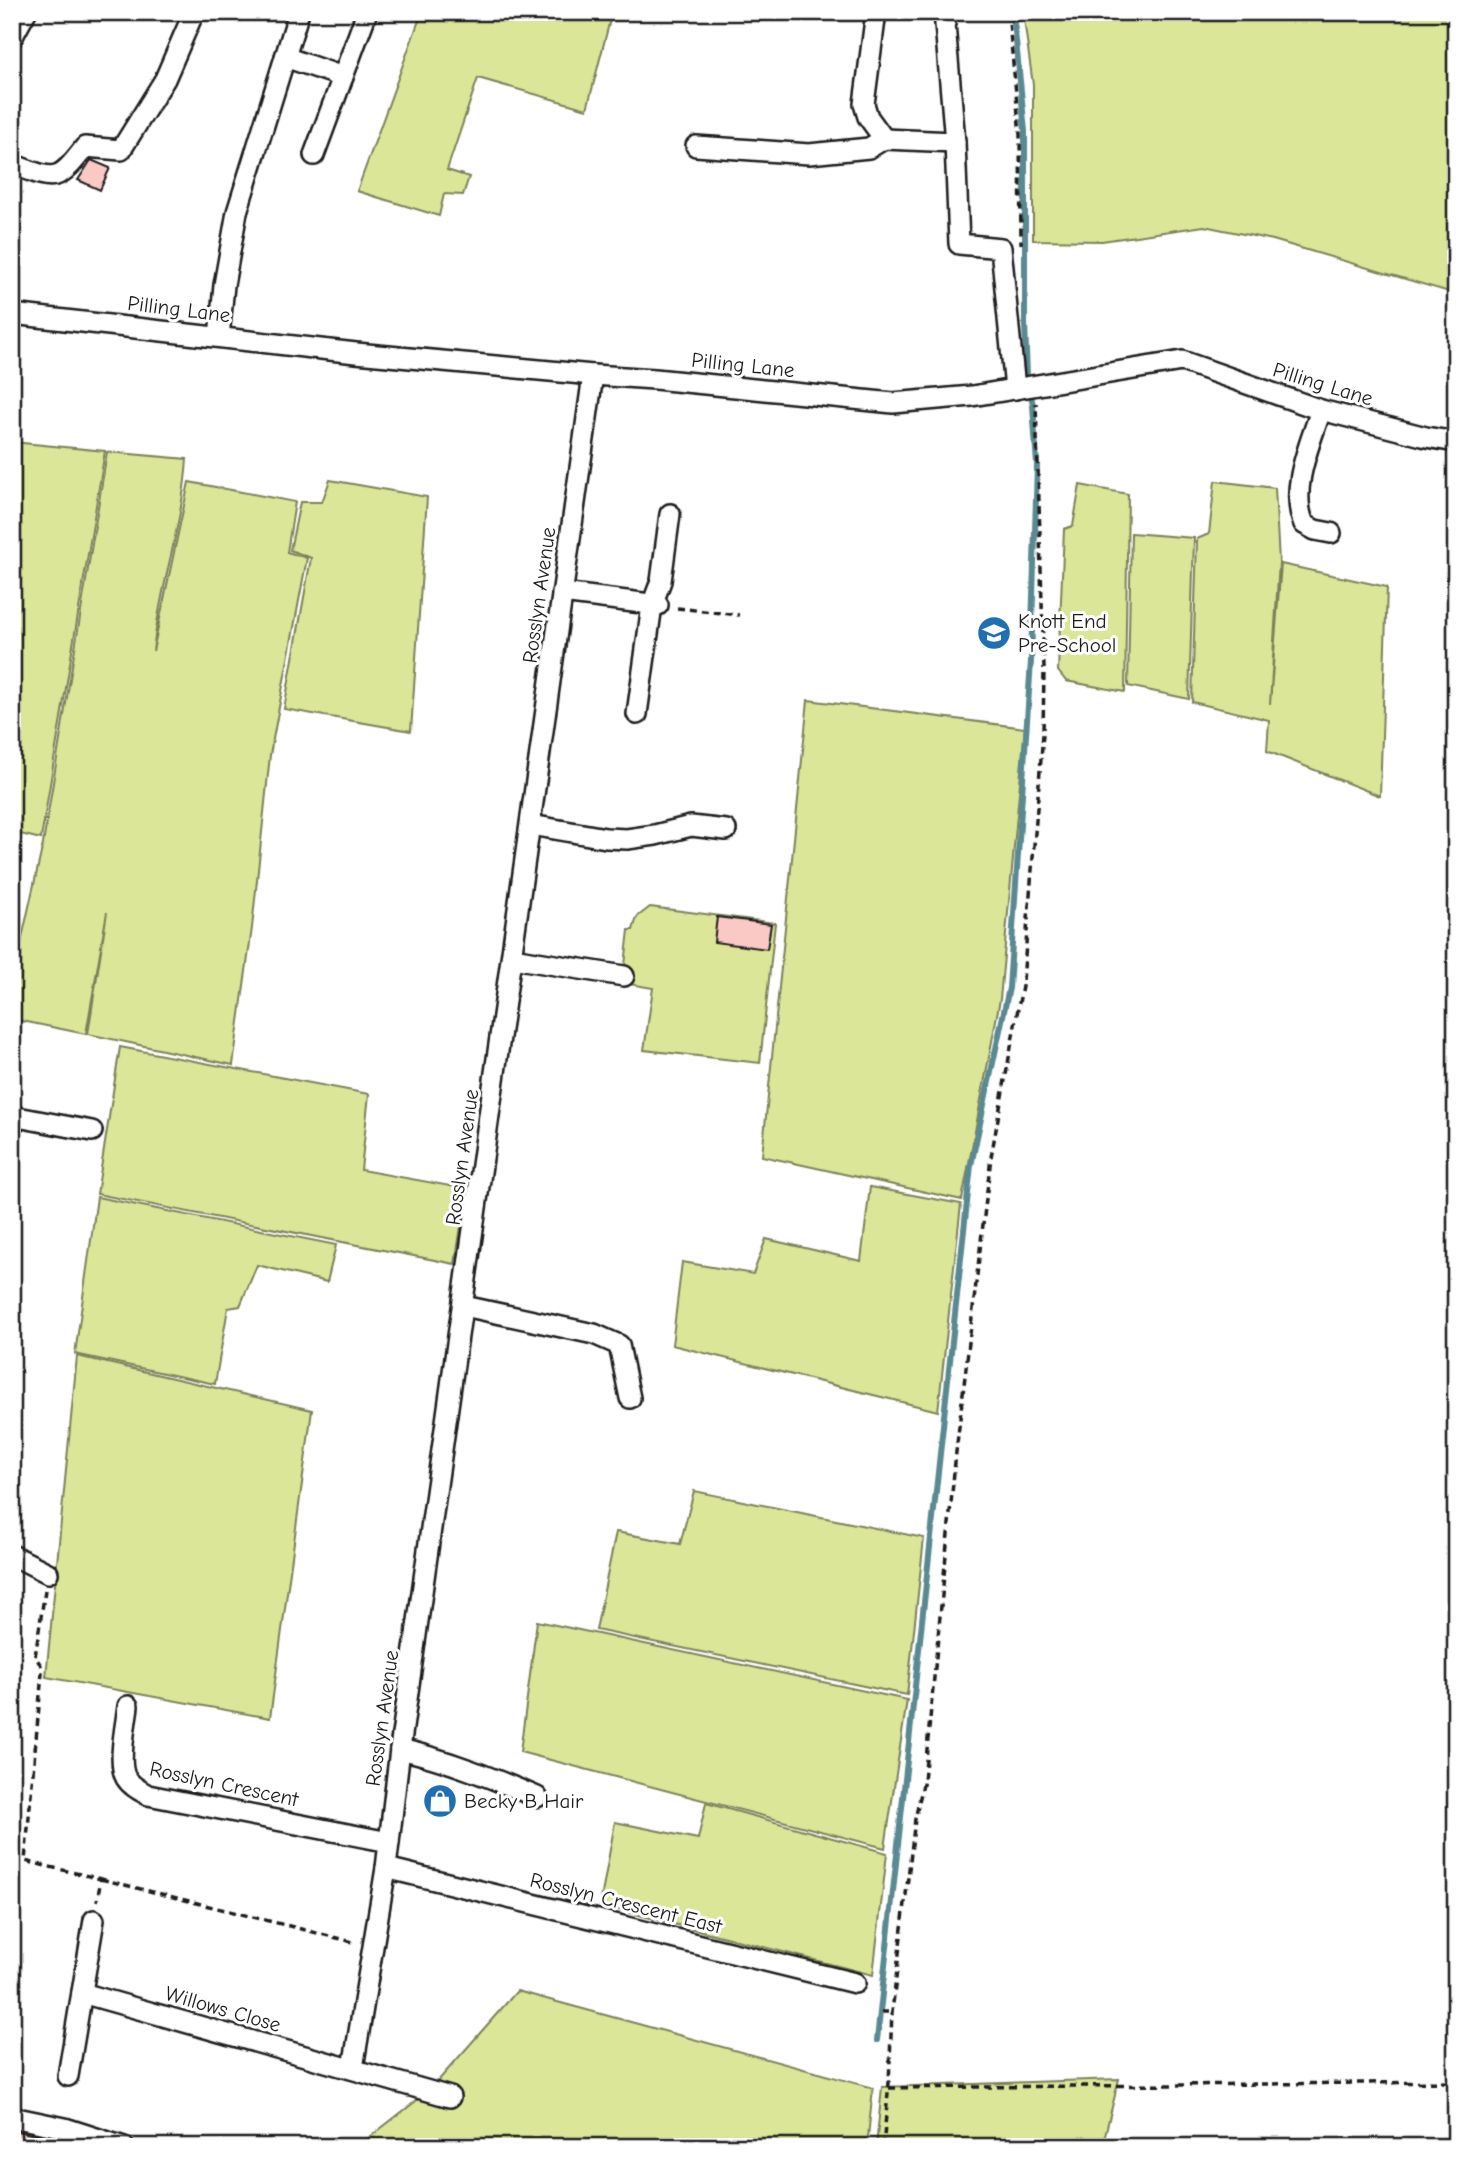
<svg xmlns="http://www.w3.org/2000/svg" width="1468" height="2159" font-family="'Comic Neue',sans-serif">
<rect width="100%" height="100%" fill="#fff"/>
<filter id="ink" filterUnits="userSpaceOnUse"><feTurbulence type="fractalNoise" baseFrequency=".0143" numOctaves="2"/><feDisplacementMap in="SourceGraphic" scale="14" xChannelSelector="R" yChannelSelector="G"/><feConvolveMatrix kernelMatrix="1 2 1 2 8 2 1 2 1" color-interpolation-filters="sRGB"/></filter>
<g filter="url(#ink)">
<!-- green -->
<g fill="#dbe699" stroke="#7c815a" stroke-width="2">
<polygon points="422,12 612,12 587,109 478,78 447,170 469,177 463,195 444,194 439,216 357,191"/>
<polygon points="1023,12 1456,12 1456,294 1273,240 1204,226 1102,241 1033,240 1033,85"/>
<polygon points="12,442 105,451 41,839 12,832"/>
<path d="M107,452L187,459C183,523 160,586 153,651L189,482L295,502L287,552L307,558L270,755L252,928L233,1065L88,1034L107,912L86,1034L12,1019V983L43,844Z"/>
<polygon points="330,480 427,497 411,731 284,709 311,558 290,550 300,502 322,502"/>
<polygon points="1215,481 1275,488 1279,562 1270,704 1281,564 1387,587 1380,796 1267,751 1269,720 1192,702 1197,539 1209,534"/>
<polygon points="1080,485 1128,494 1125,692 1066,681 1058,671 1064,529 1073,526"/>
<polygon points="1131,533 1194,538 1189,699 1128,686"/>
<polygon points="808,700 1025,728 1000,999 962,1200 762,1156"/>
<polygon points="650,907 775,923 760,1063 644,1050 653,988 623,983 629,930 633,930 637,917"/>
<polygon points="120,1047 369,1094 361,1170 467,1189 455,1264 97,1194"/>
<polygon points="870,1187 961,1204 938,1411 672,1345 682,1262 753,1274 766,1239 861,1261"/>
<polygon points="97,1197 336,1245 327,1282 257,1265 240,1306 228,1308 215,1384 75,1354"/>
<polygon points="77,1356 312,1410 270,1718 46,1677"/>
<polygon points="694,1491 924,1538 907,1695 596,1630 616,1532 680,1544"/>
<polygon points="537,1621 907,1700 885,1848 520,1752"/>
<polygon points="706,1803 887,1853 873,1975 600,1905 615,1822 698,1839"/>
<polygon points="517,1991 873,2088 867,2147 357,2147 430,2090"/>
<polygon points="1119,2079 1102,2147 876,2147 882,2087"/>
</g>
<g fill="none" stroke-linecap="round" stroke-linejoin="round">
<!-- stream -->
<polyline stroke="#5a8992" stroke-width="6" points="877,2040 971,1165 1009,988 1031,661 1037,465 1033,405 1027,376 1025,323 1025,131 1013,12"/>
</g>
<!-- building -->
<g fill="#fac9c6" stroke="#1c1c1c" stroke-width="2">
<polygon points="91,160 110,168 100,190 78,180"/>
<polygon points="717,917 771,924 767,949 714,942"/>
<polygon points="12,2130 65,2141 64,2147 12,2147"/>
</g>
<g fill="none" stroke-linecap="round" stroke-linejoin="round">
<!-- minor casing -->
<g stroke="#1c1c1c" stroke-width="24">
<g id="minor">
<polyline points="876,12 864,104 868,117 884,139"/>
<polyline points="944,12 955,142 959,244 1001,248 1015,389"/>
<polyline points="12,38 26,12"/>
<polyline points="285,57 343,77"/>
<polyline points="696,146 809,154 869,148 884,139 955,142"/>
<polyline points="314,155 367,12"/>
<path d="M12,164C55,180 57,184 85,147L121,150L165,79L194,12"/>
<polyline points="12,314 356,353 593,375 655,379 893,403 972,396 1182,361 1321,410 1426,437 1456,442"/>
<polyline points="219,337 224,285 237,212 299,12"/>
<path d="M1321,410C1310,444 1289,489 1304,524L1315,530L1331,533"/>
<polyline points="562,593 658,605"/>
<polyline points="637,714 652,605 661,581 670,514"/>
<polyline points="531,825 606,838 627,839 655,835 691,826 726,830"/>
<polyline points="512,958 624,976"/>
<polyline points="12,1116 92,1131"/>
<polyline points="464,1306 594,1334 619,1345 630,1398"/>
<polyline points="12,1555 48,1573"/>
<path d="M128,1706C126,1724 117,1763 126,1778C131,1786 139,1790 148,1795L389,1842"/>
<path d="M400,1749C448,1760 492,1778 537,1797"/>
<polyline points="386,1868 855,1983"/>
<polyline points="82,1993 450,2097"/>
<polyline points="353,2068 386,1868 400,1749 593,375"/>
<polyline points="68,2076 94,1920"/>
<polyline points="12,2117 65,2128 124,2147"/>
</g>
</g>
<!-- path -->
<g stroke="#1c1c1c" stroke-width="3.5" stroke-dasharray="7 5" stroke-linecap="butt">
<polyline points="1008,12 1020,134 1021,244"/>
<polyline points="677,608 739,615"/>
<polyline points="45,1590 35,1657 41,1665 42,1673 25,1861 101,1879 97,1901"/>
<polyline points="101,1879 357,1943"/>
<polyline points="881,2012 892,2012"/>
<polyline points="889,2088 1456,2082"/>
<polyline points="883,2147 889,2083 892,2012 915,1819 924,1780 956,1452 991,1157 1023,981 1043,734 1044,669 1036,403"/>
</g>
<!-- minor -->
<use href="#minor" stroke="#fff" stroke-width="19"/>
</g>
</g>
<!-- icons -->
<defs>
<g id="school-disc" transform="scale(1.75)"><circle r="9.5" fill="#1f6fb2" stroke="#fff"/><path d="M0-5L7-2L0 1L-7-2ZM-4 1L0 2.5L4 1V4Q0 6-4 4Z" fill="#fff"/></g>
<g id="shop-disc" transform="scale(1.75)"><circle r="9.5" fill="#1f6fb2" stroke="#fff"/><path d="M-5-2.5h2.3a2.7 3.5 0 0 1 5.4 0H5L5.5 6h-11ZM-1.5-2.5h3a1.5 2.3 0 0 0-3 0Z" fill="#fff"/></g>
</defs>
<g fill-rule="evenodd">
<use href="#school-disc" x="994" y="633"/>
<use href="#shop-disc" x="440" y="1801"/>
</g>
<g text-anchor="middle" stroke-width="6" stroke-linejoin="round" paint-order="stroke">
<!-- street labels -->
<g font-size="21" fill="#1c1c1c" stroke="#fff">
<text transform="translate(179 309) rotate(7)" y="7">Pilling Lane</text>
<text transform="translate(743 365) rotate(6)" y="7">Pilling Lane</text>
<text transform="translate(1323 384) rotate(17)" y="7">Pilling Lane</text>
<text transform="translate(539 595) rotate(-82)" y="7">Rosslyn Avenue</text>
<text transform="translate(462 1157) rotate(-82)" y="7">Rosslyn Avenue</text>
<text transform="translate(382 1718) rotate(-82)" y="7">Rosslyn Avenue</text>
<text transform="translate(224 1784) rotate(12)" y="7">Rosslyn Crescent</text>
<text transform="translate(626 1903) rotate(14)" y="7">Rosslyn Crescent East</text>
<text transform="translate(223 2009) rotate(16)" y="7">Willows Close</text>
</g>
<!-- poi labels -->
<g font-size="21" fill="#1c1c1c" stroke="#fff" text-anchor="start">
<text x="1018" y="628">Knott End<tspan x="1018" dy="24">Pre-School</tspan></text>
<text x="464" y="1808">Becky B Hair</text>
</g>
</g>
<!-- margin -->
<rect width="1468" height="2159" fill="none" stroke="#fff" stroke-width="42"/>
<rect x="21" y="21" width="1426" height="2117" fill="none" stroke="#1c1c1c" stroke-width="2.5" filter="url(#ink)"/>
</svg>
